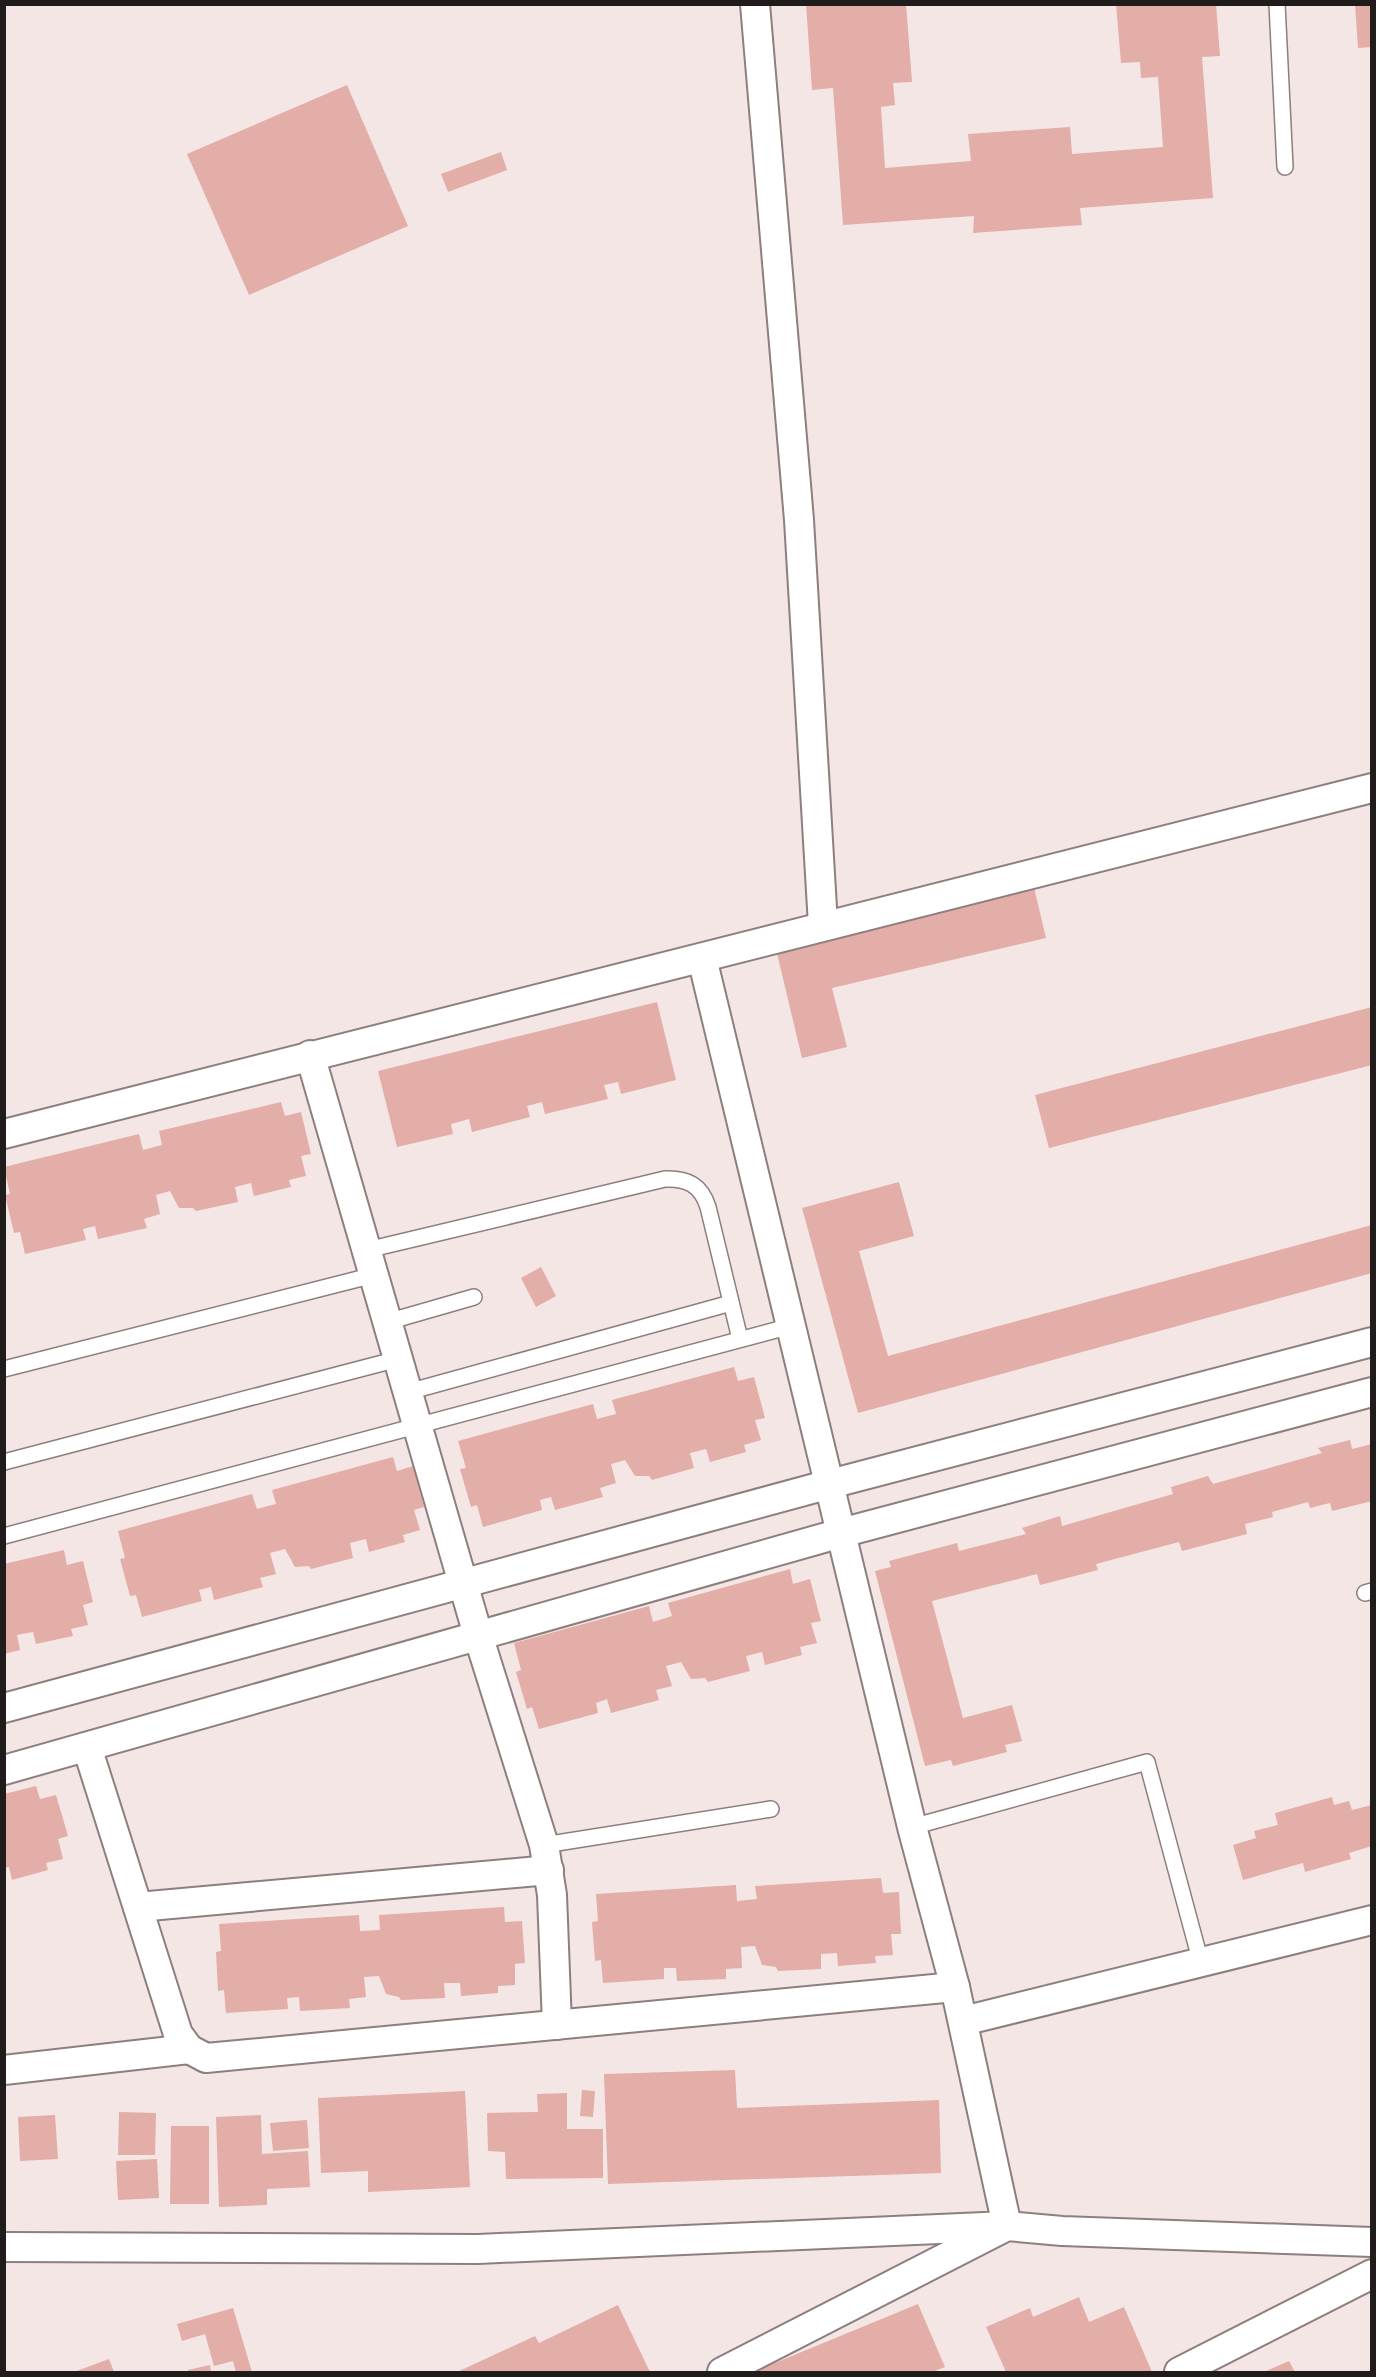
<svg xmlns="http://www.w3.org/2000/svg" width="1376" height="2377" font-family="'Libre Baskerville',serif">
<rect width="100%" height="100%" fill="#f4e6e5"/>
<!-- building -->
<g fill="#e3ada8">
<polygon points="806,4 906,4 912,82 893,83 895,105 881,107 885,168 971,161 968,134 1070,127 1072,154 1163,147 1158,77 1141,78 1140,62 1121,63 1116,4 1216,4 1220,56 1202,57 1213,198 1080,208 1082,225 973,233 974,216 843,225 833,88 812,90"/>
<polygon points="1355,4 1372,4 1372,47 1358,48"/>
<polygon points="347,85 408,226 249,295 187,154"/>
<polygon points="501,152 507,170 448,192 441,174"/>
<polygon points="1032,879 1046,938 832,988 847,1047 802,1058 774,941"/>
<polygon points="657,1002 676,1080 621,1094 618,1082 604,1085 608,1099 545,1114 542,1102 527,1106 530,1117 472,1132 469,1119 451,1124 453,1134 397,1147 378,1071"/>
<polygon points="1372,1007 1372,1065 1049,1148 1035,1095"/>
<polygon points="281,1102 285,1116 301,1112 311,1154 301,1156 306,1176 289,1180 291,1187 254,1196 251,1183 235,1187 238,1202 196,1211 193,1208 179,1208 170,1191 156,1195 160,1214 144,1219 147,1228 98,1239 95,1226 83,1229 86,1240 25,1254 20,1232 14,1233 5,1195 10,1194 4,1167 139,1134 143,1150 162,1145 159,1131"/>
<polygon points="899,1182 914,1236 859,1251 888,1356 1372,1225 1372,1273 858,1413 802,1208"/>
<polygon points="541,1267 556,1296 536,1307 521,1278"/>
<polygon points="734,1367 738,1381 754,1377 765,1418 755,1420 761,1440 744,1445 746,1452 710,1462 706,1449 690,1453 694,1468 652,1480 649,1476 635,1476 625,1460 611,1464 616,1483 600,1488 603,1497 555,1510 551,1497 540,1500 542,1510 483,1527 477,1505 471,1507 460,1469 466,1468 458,1441 593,1404 597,1419 616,1414 612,1400"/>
<polygon points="1350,1440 1352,1449 1372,1444 1372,1501 1332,1511 1330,1503 1310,1508 1308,1502 1272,1512 1273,1517 1245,1524 1247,1534 1182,1551 1179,1542 1096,1564 1098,1570 1040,1585 1037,1574 932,1601 963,1718 1012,1705 1022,1741 1005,1745 1007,1752 953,1766 951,1760 925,1766 875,1571 891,1567 889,1561 957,1543 959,1551 1026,1534 1022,1528 1060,1516 1062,1526 1173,1494 1171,1487 1208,1476 1213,1484 1322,1453 1318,1448"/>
<polygon points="393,1457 397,1471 413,1466 424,1507 414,1510 420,1530 403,1535 405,1542 369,1552 366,1539 350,1543 353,1558 311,1569 309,1566 295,1567 285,1549 270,1553 276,1574 260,1578 263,1587 214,1600 211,1587 199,1590 202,1601 142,1617 136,1595 130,1596 120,1559 125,1558 118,1531 252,1494 257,1509 276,1504 272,1490"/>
<polygon points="64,1550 67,1565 83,1561 93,1602 83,1605 88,1625 71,1629 73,1636 36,1644 33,1632 17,1635 20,1650 4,1654 4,1564"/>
<polygon points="790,1569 793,1584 810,1579 821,1621 811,1623 817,1643 800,1647 802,1655 765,1665 762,1652 746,1656 750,1671 708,1682 705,1678 691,1679 681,1662 666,1666 672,1686 656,1690 659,1700 611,1713 607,1699 596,1703 598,1713 539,1729 532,1707 527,1709 516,1672 521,1670 514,1643 649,1606 653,1622 672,1616 668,1603"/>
<polygon points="36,1786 40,1799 56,1795 68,1836 58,1839 63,1859 46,1863 48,1870 12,1880 9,1867 4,1868 4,1794"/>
<polygon points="1332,1797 1334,1805 1349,1801 1352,1810 1372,1805 1372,1846 1349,1853 1351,1859 1305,1872 1303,1863 1243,1880 1233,1845 1256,1838 1254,1831 1278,1825 1275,1813"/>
<polygon points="881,1878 883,1893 899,1892 901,1934 891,1934 893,1955 875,1956 876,1963 838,1966 837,1953 821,1954 821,1969 778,1971 776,1967 762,1965 755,1946 741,1947 742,1968 726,1969 726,1979 677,1981 676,1968 664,1968 664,1979 603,1983 601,1960 595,1961 592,1922 598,1921 596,1894 736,1885 737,1901 757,1899 755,1886"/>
<polygon points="504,1907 505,1922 522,1921 525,1963 515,1964 515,1985 498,1986 498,1993 461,1996 460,1983 444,1983 445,1998 401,2000 399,1997 386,1994 379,1976 364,1977 366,1997 349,1999 350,2008 300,2011 299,1997 287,1998 288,2009 226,2013 224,1990 218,1991 216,1952 221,1951 219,1924 359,1915 360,1931 380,1930 379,1915"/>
<polygon points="735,2070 737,2108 939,2100 941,2173 608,2184 604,2074"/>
<polygon points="582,2090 595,2091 593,2117 580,2116"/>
<polygon points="465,2091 470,2187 368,2192 368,2171 321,2173 318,2098"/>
<polygon points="567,2093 567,2129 603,2129 603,2178 506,2179 505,2152 488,2151 487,2113 538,2112 537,2094"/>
<polygon points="119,2112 156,2113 155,2155 118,2155"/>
<polygon points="55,2115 58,2159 20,2161 18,2117"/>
<polygon points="261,2115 262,2154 308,2151 310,2187 267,2189 267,2205 219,2207 216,2117"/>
<polygon points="307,2120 309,2148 273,2151 270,2123"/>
<polygon points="171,2126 209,2126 209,2204 170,2204"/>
<polygon points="157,2159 159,2198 118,2200 116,2161"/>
<polygon points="1079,2297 1089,2322 1124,2307 1152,2372 1006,2372 986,2327 1030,2308 1033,2317"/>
<polygon points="918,2304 945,2367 932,2372 761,2372 760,2369"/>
<polygon points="618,2305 650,2372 457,2372 535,2336 539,2343"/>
<polygon points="233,2308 252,2372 236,2372 233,2361 214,2366 205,2334 182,2341 177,2324"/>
<polygon points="109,2359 114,2372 74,2372"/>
<polygon points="1289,2361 1295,2372 1264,2372"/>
<polygon points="210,2365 211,2372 188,2372 188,2370"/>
</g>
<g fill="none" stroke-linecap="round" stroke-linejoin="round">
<!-- service casing -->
<g stroke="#8c7f7e" stroke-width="18">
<g id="service">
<polyline points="1277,4 1285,167"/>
<path d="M367,1250L665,1179C687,1178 701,1185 708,1207L740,1339"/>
<polyline points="387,1322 474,1297"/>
<polyline points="4,1369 374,1275"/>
<polyline points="408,1392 731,1303"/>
<polyline points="4,1462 398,1359"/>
<polyline points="4,1536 791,1326"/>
<polyline points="1365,1593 1372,1591"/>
<polyline points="912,1827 1147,1762 1201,1963"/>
<polyline points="544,1845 771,1809"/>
</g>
</g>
<!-- minor casing -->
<g stroke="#8c7f7e" stroke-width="32">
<g id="minor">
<polyline points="755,4 799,520 823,925"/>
<polyline points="310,1055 478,1635 544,1845 552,1895 557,2025"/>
<polyline points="4,1134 1372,788"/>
<polyline points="4,1708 830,1484 1372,1342"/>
<polyline points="87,1747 178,2034 189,2049 206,2058 955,1987"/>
<polyline points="4,1770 841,1533 1372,1392"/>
<polyline points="138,1907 549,1870"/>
<polyline points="963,2021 1372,1920"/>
<polyline points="4,2070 189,2049"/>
<polyline points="4,2247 478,2249 1007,2226 955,1987 912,1827 702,958"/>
<polyline points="722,2372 1007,2226 1062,2231 1372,2242"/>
<polyline points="1179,2372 1372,2274"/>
</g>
</g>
<!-- service -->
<use href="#service" stroke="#fff" stroke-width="15"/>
<!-- minor -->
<use href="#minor" stroke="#fff" stroke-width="28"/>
</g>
<!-- border -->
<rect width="1376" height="2377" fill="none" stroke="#211c1c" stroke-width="12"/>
</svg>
